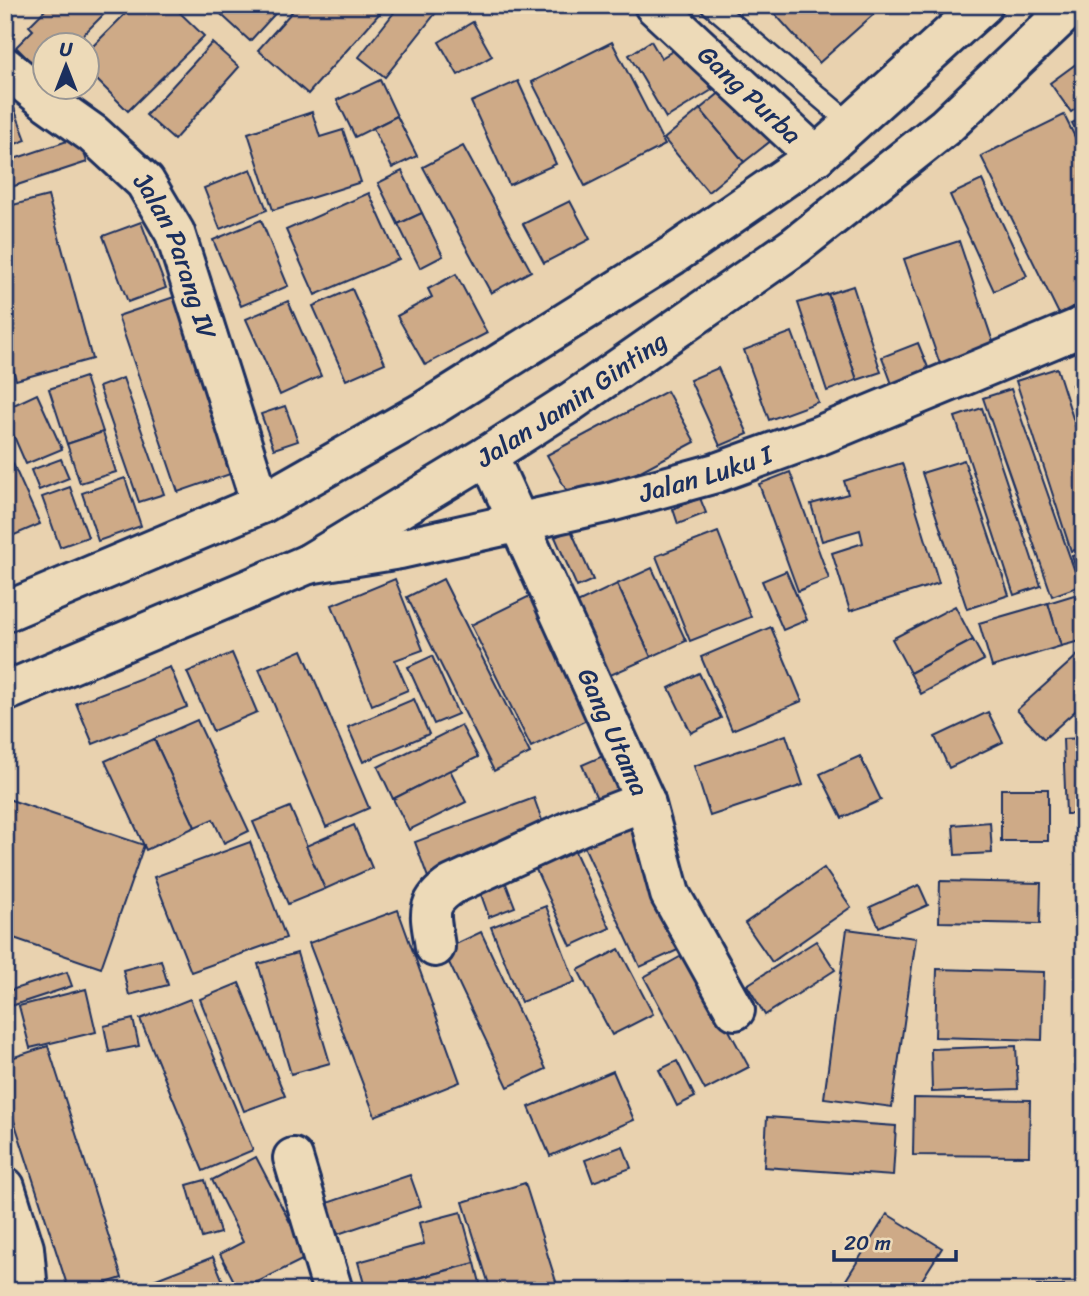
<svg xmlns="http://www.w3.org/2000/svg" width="1089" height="1296" font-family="Sriracha,sans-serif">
<rect width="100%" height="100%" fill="#e9d2af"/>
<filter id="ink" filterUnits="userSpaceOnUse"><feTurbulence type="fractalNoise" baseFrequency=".0143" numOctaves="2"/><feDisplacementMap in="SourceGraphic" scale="14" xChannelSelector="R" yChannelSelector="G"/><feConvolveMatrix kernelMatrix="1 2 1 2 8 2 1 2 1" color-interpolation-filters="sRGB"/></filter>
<g filter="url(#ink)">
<!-- building -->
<g fill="#ceaa87" stroke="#1b2f5e" stroke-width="2">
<polygon points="50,5 113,5 72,46 46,46 46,72 43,75 16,47 33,30 29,26"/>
<polygon points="134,5 172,5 204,36 128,111 88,71 88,51"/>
<polygon points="211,5 283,5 250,41"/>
<polygon points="298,5 387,5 308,94 258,50"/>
<polygon points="400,5 442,5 385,77 359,57"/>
<polygon points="767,5 884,5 819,63"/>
<polygon points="473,22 492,56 458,75 439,42"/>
<polygon points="651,41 661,58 684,44 712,90 666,118 629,55"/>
<polygon points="612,42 665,145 585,186 532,82"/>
<polygon points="212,43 239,67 174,140 146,115"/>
<polygon points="1084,58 1084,103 1071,112 1050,83"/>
<polygon points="380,80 397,116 355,137 337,100"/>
<polygon points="518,81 556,164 509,185 471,102"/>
<polygon points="733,82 777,136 744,162 700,109"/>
<polygon points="5,84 26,140 5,148"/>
<polygon points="700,109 744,162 708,192 664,139"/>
<polygon points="312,112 320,137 343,130 361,182 273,210 248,133"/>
<polygon points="1064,115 1084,155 1084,301 1059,314 981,156"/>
<polygon points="397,116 417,156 392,168 373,128"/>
<polygon points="1084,117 1084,145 1072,123"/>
<polygon points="79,137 87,162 5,189 5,162"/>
<polygon points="463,146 531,271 491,293 423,167"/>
<polygon points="251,169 267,210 220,229 204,188"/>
<polygon points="402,171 422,213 398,224 378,183"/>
<polygon points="982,180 1027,276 994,291 950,195"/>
<polygon points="369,193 399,259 315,295 286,230"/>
<polygon points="48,196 92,359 16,380 5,341 5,207"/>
<polygon points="570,201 590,239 544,263 523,224"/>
<polygon points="422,213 443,256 420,268 398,224"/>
<polygon points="261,220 288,286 241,306 213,240"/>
<polygon points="141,222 166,288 128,302 103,236"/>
<polygon points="959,241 996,351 942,370 904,259"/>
<polygon points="456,274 487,333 425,365 397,316 432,297 428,289"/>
<polygon points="853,286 881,372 857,380 828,294"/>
<polygon points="352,289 385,363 346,380 313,306"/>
<polygon points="828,294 857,380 827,391 798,303"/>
<polygon points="174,297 236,472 178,492 118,316"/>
<polygon points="288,301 321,376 280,395 246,319"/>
<polygon points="792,332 818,402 769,420 744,350"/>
<polygon points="918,343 929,370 892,384 882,357"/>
<polygon points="718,368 748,434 720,446 690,380"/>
<polygon points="1057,368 1084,453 1084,548 1071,551 1016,381"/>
<polygon points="85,377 103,432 67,444 49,389"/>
<polygon points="123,378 164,494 139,502 99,387"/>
<polygon points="1084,382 1084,421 1072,385"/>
<polygon points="1011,389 1080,586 1052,596 983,398"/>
<polygon points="667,391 695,442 575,506 547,455"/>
<polygon points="37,394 62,449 26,464 5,416 5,409"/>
<polygon points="285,406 298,441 274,449 261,414"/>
<polygon points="982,408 1041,586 1014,595 955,417"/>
<polygon points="103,432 116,472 80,483 67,444"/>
<polygon points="5,446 40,524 5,539"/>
<polygon points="61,459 69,478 39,490 31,470"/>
<polygon points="964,460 1009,595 967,609 922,473"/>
<polygon points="902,463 939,583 850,611 832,553 863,543 860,530 822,541 811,504 848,494 844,481"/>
<polygon points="790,472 829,579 798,591 759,484"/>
<polygon points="125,478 141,526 98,541 82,493"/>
<polygon points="70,487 88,537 60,547 42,497"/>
<polygon points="700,498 706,513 678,524 673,509"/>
<polygon points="571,530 593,580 577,587 555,537"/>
<polygon points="718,532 751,617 690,641 656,556"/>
<polygon points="1084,553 1084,591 1072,556"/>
<polygon points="652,568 686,641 651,657 617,584"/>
<polygon points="786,571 807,620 783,630 762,581"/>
<polygon points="395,579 423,650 395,660 408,690 372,705 332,605"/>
<polygon points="443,579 530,753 494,771 407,597"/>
<polygon points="617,584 651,657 606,677 573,605"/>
<polygon points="540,591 599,714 531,747 471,625"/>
<polygon points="1074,595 1084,626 1084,640 1061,646 1048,603"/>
<polygon points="1048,603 1061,646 992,667 979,623"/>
<polygon points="955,606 973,640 910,673 892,639"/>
<polygon points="771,627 802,701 732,730 701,657"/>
<polygon points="973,640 984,660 921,694 910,673"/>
<polygon points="302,650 369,808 326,827 259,669"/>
<polygon points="232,653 257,712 213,731 187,672"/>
<polygon points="1079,654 1084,659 1084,703 1044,739 1017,710"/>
<polygon points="432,656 458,714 434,724 408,667"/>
<polygon points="170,667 187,707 93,744 76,703"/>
<polygon points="699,673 721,718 691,733 669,688"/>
<polygon points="414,699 429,734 363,762 348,727"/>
<polygon points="988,712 1003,742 949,768 935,737"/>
<polygon points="197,720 249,831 224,843 213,819 195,827 154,739"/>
<polygon points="461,725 478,757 393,799 378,767"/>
<polygon points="786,735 803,785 710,816 694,766"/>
<polygon points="1084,738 1084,814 1066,814 1063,739"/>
<polygon points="154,739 195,827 146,850 105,761"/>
<polygon points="612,752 627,789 598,801 582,765"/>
<polygon points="860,756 881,800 842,818 820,774"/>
<polygon points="450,770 466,802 409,830 393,799"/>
<rect x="1001" y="789" width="47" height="52"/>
<polygon points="5,798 144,845 101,968 5,935"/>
<polygon points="534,798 549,840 430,883 415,842"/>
<polygon points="290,807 325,889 288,904 253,822"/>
<polygon points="632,819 689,945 640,967 582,842"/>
<polygon points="990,822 992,853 955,855 953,825"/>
<polygon points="354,825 372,868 325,889 306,846"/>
<polygon points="250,842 286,938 191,972 154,877"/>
<polygon points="571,843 610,928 571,946 532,861"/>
<polygon points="824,868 851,907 772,962 745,923"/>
<polygon points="503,876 515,907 489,917 478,886"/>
<polygon points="940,881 1041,883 1040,924 939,922"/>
<polygon points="919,885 928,905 879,927 870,907"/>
<polygon points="546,906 575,982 521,1002 491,927"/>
<polygon points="398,910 460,1082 375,1116 309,943"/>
<polygon points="847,929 916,938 892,1107 824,1098"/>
<polygon points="481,932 546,1069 508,1087 443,950"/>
<polygon points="816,941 835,970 765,1015 747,985"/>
<polygon points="619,949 653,1014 612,1035 578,970"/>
<polygon points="297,953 330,1063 291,1074 258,964"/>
<polygon points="687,953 749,1067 705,1090 644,977"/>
<polygon points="161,960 168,985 129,995 123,970"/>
<polygon points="937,969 1044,972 1042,1040 935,1037"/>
<polygon points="67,972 72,986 5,1008 5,992"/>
<polygon points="239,983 285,1096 244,1111 200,999"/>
<polygon points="86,989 96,1032 30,1048 19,1006"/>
<polygon points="190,999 253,1150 203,1171 140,1019"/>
<polygon points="133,1019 139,1046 109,1052 104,1026"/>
<polygon points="48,1046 122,1278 80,1291 69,1291 5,1093 5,1060"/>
<polygon points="1016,1046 1018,1089 932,1092 931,1049"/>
<polygon points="677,1061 695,1097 677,1106 659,1070"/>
<polygon points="613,1071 634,1120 550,1156 529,1107"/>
<polygon points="914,1098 1030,1100 1029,1156 913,1155"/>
<polygon points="767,1117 896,1126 893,1176 764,1167"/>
<polygon points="623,1146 631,1168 593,1182 585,1160"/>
<polygon points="256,1157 308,1257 239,1291 220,1254 243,1242 212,1180"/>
<polygon points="410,1175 421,1206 335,1235 324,1204"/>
<polygon points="205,1180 220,1233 202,1238 187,1185"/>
<polygon points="525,1183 559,1291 491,1291 463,1202"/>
<polygon points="461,1212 475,1263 366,1291 358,1262 424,1244 419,1223"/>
<polygon points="887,1214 942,1248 915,1291 839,1291"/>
<polygon points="213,1257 227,1291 125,1291"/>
<polygon points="475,1263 482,1291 371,1291"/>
<polygon points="630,1282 632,1291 595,1291"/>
<rect x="1037" y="1286" width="47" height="5"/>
</g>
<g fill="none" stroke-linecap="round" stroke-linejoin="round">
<!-- service casing -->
<g stroke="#1b2f5e" stroke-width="24">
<polyline id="service" points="711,5 851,124"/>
</g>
<!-- minor casing -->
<g stroke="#1b2f5e" stroke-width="44">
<g id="minor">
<path id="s1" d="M654,5L816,156"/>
<path id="s2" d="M5,67L48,102L93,134L145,182L175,233L261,504"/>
<path id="s3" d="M488,455L645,801L670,894L735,1010"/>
<path id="s4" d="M308,564L400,549L610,502L716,473L818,436L1084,326"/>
<path d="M435,947C431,916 423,904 452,885L580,826L645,801"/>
<polyline points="293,1158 333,1291"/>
<polyline points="5,1187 24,1248 28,1291"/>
</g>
</g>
<!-- trunk casing -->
<g stroke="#1b2f5e" stroke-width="44">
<g id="trunk">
<polyline points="5,612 261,504 423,412 673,255 816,156 983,5"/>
<path id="s5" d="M5,692L308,564L488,455L568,404L795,246L946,126L1073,5"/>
</g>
</g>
<!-- service -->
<use href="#service" stroke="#eddab8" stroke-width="19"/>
<!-- minor -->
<use href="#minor" stroke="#eddab8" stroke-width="38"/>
<!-- trunk -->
<use href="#trunk" stroke="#eddab8" stroke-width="38"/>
</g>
</g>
<g text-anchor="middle" stroke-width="5" stroke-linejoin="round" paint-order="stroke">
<!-- street labels -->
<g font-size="26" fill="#1b2f5e" stroke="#eddab8">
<text dy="9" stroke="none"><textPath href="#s1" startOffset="131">Gang Purba</textPath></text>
<text dy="9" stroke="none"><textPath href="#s2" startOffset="262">Jalan Parang IV</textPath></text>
<text dy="9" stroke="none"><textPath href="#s5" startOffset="640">Jalan Jamin Ginting</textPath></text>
<text dy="9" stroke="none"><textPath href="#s4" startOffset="408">Jalan Luku I</textPath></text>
<text dy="9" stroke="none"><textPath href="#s3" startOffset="304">Gang Utama</textPath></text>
</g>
</g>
<!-- margin -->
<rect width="1089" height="1296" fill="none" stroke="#eddab8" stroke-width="28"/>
<rect x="14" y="14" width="1061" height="1268" fill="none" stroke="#1b2f5e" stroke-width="2.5" filter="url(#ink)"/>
<!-- north arrow -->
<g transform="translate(66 66)"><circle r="33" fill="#eddab8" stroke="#999694" stroke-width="2"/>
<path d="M0-5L12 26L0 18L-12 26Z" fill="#1b2f5e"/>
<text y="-10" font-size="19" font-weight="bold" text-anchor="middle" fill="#1b2f5e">U</text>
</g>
<!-- scale -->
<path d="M834 1250v10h122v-10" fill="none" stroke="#1b2f5e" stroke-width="3.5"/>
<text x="844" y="1250" font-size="21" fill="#1b2f5e" stroke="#eddab8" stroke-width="5" paint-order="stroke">20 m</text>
</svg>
